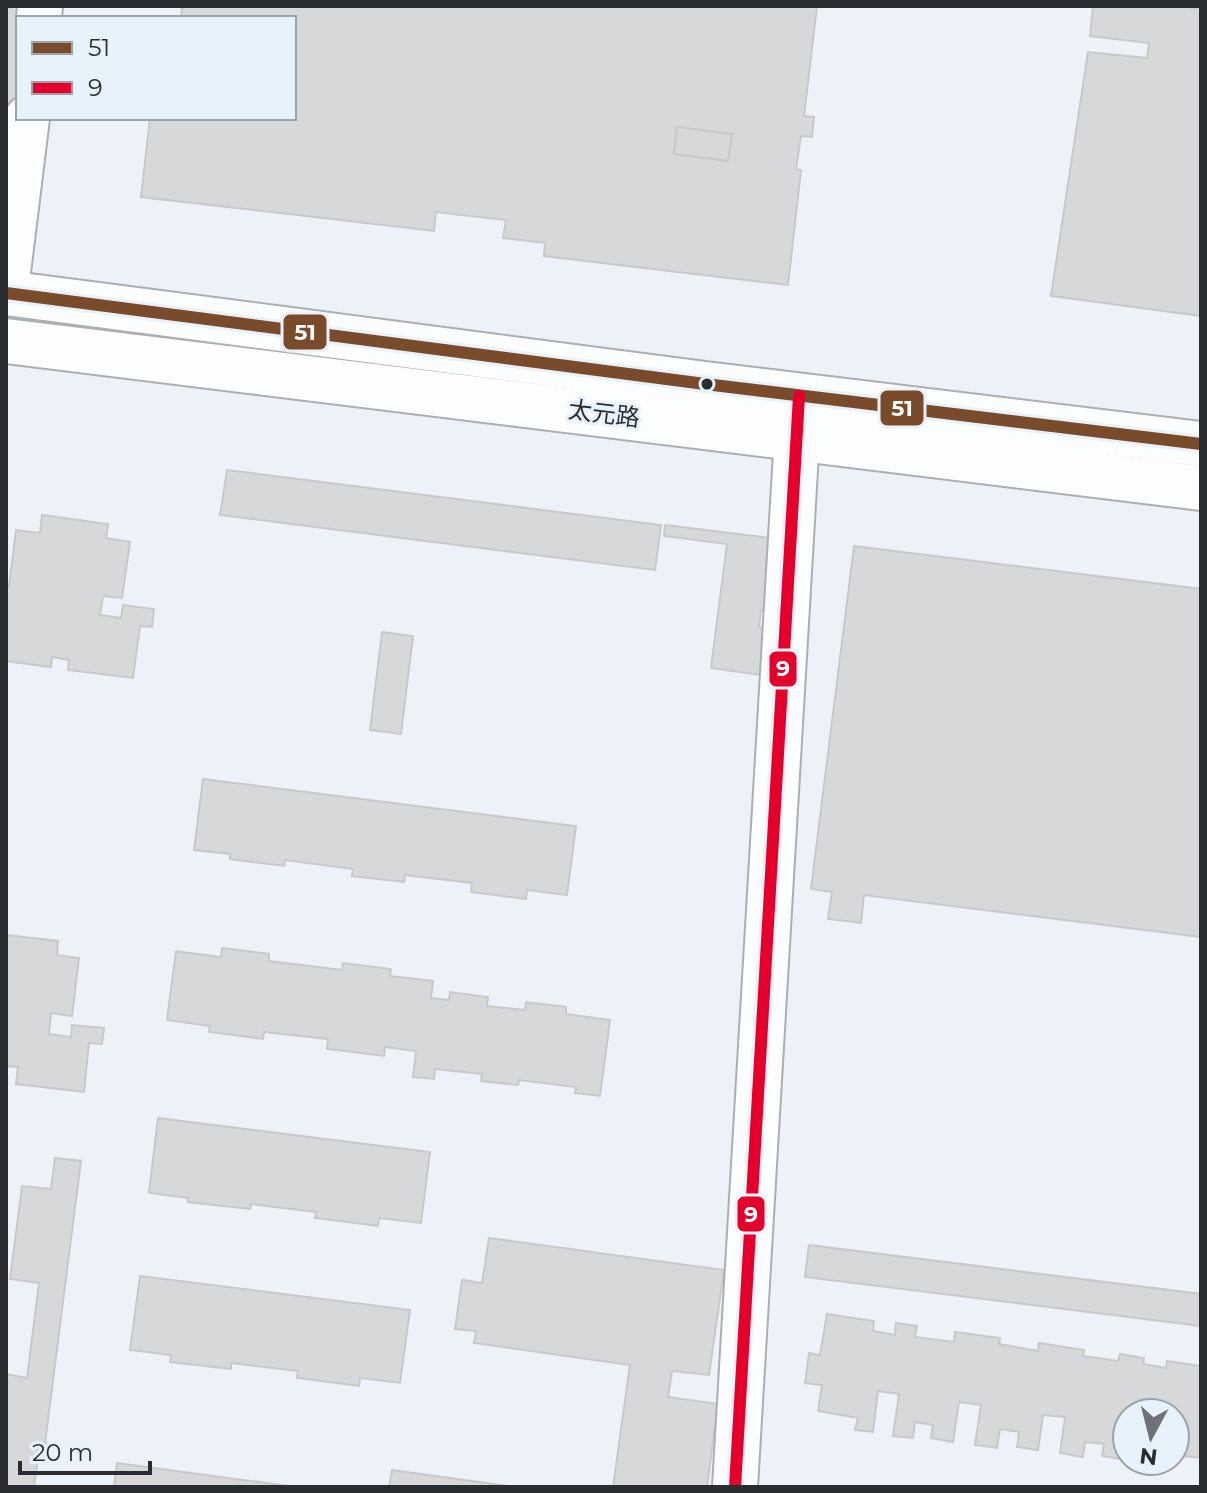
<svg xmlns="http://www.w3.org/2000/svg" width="1207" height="1493" font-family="Montserrat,'Noto Sans SC',sans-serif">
<rect width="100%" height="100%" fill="#ecf2f8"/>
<!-- building -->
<g fill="#d7d8d9" stroke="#c8c9c9" stroke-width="2" fill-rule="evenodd">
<polygon points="6,6 26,6 18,18 18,118 6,128"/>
<path d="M182,6H817L804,116L814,117L812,137L801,136L796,169L801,170L788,285L544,256L545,243L503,238L506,220L436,212L434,231L141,197L150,118H294V18H181ZM677,127L732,134L728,161L674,154Z"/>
<polygon points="1093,6 1185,6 1196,9 1197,6 1201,6 1201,316 1051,296 1088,52 1147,58 1149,43 1090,36"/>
<polygon points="677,127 732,134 728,161 674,154"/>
<polygon points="227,470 661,525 655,570 220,515"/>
<polygon points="42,515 108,524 106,538 130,542 122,598 103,596 100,615 121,618 123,605 154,609 152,627 140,626 133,678 68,670 69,660 52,657 51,667 6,661 6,586 9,586 16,530 40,533"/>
<polygon points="665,525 803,542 779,612 761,610 759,627 794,632 788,679 711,668 727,544 664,536"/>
<polygon points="854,546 1201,589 1201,937 864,895 861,923 828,919 832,892 811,889"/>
<polygon points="382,632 413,636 401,734 370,730"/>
<polygon points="203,779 576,826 567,895 527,890 526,899 471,892 472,883 405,875 404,882 352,876 353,869 285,860 284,866 230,859 230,854 194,850"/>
<polygon points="6,935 58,941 57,955 79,958 72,1016 51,1013 49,1034 71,1037 72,1025 104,1028 102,1044 89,1043 84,1092 16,1084 18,1067 6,1066"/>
<polygon points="222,948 269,954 269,961 342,970 343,963 391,969 390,976 433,981 431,998 449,1000 450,992 488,997 487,1006 525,1010 526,1002 566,1007 566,1014 610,1020 600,1096 575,1093 576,1087 519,1080 518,1085 481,1081 482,1074 435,1069 434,1079 413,1077 416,1051 385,1047 384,1056 327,1049 328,1039 264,1032 263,1039 209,1032 210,1026 167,1020 176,951 221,957"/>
<polygon points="158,1118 430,1152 421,1223 379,1218 378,1226 315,1218 316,1212 251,1204 250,1209 188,1202 188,1198 149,1193"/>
<polygon points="55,1158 81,1161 45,1443 51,1444 49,1459 38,1458 34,1487 6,1487 6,1374 27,1378 39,1283 10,1279 22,1186 51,1189"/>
<polygon points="489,1238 724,1270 709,1375 672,1371 668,1397 718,1404 707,1487 613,1487 630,1365 474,1343 476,1331 455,1329 462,1280 482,1283"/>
<polygon points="809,1245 1201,1294 1201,1326 805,1277"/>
<polygon points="140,1276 410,1310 400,1383 360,1378 359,1386 297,1378 298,1371 231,1363 231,1369 170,1362 171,1355 130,1350"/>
<polygon points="827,1314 874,1321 873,1331 895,1335 896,1323 917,1326 915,1337 954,1342 955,1332 1000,1338 999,1344 1038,1351 1039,1343 1084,1350 1083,1356 1118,1361 1120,1354 1144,1358 1143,1364 1166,1368 1167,1361 1201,1366 1201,1458 1175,1455 1175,1413 1127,1413 1121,1459 1102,1456 1104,1444 1085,1442 1083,1457 1060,1453 1065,1417 1043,1415 1038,1450 1017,1447 1019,1432 1000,1429 997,1448 975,1445 981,1405 959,1402 953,1442 931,1438 933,1425 915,1422 913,1438 893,1436 899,1394 878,1391 873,1432 855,1430 858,1418 818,1411 822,1385 805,1383 809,1353 820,1355"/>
<polygon points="1142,1461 1162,1461 1161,1466 1142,1463"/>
<polygon points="117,1463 296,1487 114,1487"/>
<polygon points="392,1470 515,1487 389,1487"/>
</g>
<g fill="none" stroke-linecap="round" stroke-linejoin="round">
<!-- street casing -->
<g stroke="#aaafb3" stroke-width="48">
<g id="street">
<polyline points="39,18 40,6"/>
<polyline points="6,288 27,118"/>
<polyline points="735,1487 799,402"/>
</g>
</g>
<!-- secondary casing -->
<g stroke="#aaafb3" stroke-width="48">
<g id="secondary">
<polyline points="6,293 705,384 1201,444"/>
<polyline points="6,341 1201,488"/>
</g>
</g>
<!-- street -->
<use href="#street" stroke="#fcfdfe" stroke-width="44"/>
<!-- secondary -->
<use href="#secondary" stroke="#fcfdfe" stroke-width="44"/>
<!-- bus-1 casing -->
<g stroke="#e7f2fd" stroke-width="18">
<polyline id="bus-1" points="6,293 705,384 1201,444"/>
</g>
<!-- bus-2 casing -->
<g stroke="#e7f2fd" stroke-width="18">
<polyline id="bus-2" points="735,1487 799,396"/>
</g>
<!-- bus-1 -->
<use href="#bus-1" stroke="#7a4b2a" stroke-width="12"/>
<!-- bus-2 -->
<use href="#bus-2" stroke="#e4002b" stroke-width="12"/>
</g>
<!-- markers -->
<circle fill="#292d31" stroke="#e7f2fd" stroke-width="3" cx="707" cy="384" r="7"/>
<g text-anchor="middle" stroke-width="6" stroke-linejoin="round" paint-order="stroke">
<!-- street labels -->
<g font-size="24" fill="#292d31" stroke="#e7f2fd">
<text transform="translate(604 414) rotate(7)" y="8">太元路</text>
</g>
</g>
<g stroke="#e7f2fd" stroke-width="3">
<rect x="282" y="313" width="46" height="38" rx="8" fill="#7a4b2a"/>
<rect x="879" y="389" width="46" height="38" rx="8" fill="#7a4b2a"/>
<rect x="768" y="650" width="30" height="38" rx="8" fill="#e4002b"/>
<rect x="736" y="1195" width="30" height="38" rx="8" fill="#e4002b"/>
</g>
<g font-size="22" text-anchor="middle" font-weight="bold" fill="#fff">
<text x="305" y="340">51</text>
<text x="902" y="416">51</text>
<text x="783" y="676">9</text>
<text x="751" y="1222">9</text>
</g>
<!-- border -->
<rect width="1207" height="1493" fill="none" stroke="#292d31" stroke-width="16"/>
<!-- legend -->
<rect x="16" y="16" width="280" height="104" fill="#e7f2fd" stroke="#9ba3ab" stroke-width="2"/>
<rect x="32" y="42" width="40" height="12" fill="#7a4b2a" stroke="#9ba3ab" stroke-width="2"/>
<text x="88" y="56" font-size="24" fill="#292d31">51</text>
<rect x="32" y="82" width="40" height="12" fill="#e4002b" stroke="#9ba3ab" stroke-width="2"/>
<text x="88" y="96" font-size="24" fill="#292d31">9</text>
<!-- north arrow -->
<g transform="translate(1151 1437) rotate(187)"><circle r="38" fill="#e7f2fd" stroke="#9ba3ab" stroke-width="2"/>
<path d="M0-6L14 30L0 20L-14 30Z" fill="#6d7277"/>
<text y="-12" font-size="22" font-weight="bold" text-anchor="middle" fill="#292d31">N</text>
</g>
<!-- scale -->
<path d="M20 1461v12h130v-12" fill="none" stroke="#292d31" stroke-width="4"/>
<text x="32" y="1461" font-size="24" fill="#292d31" stroke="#e7f2fd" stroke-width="6" paint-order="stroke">20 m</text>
</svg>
